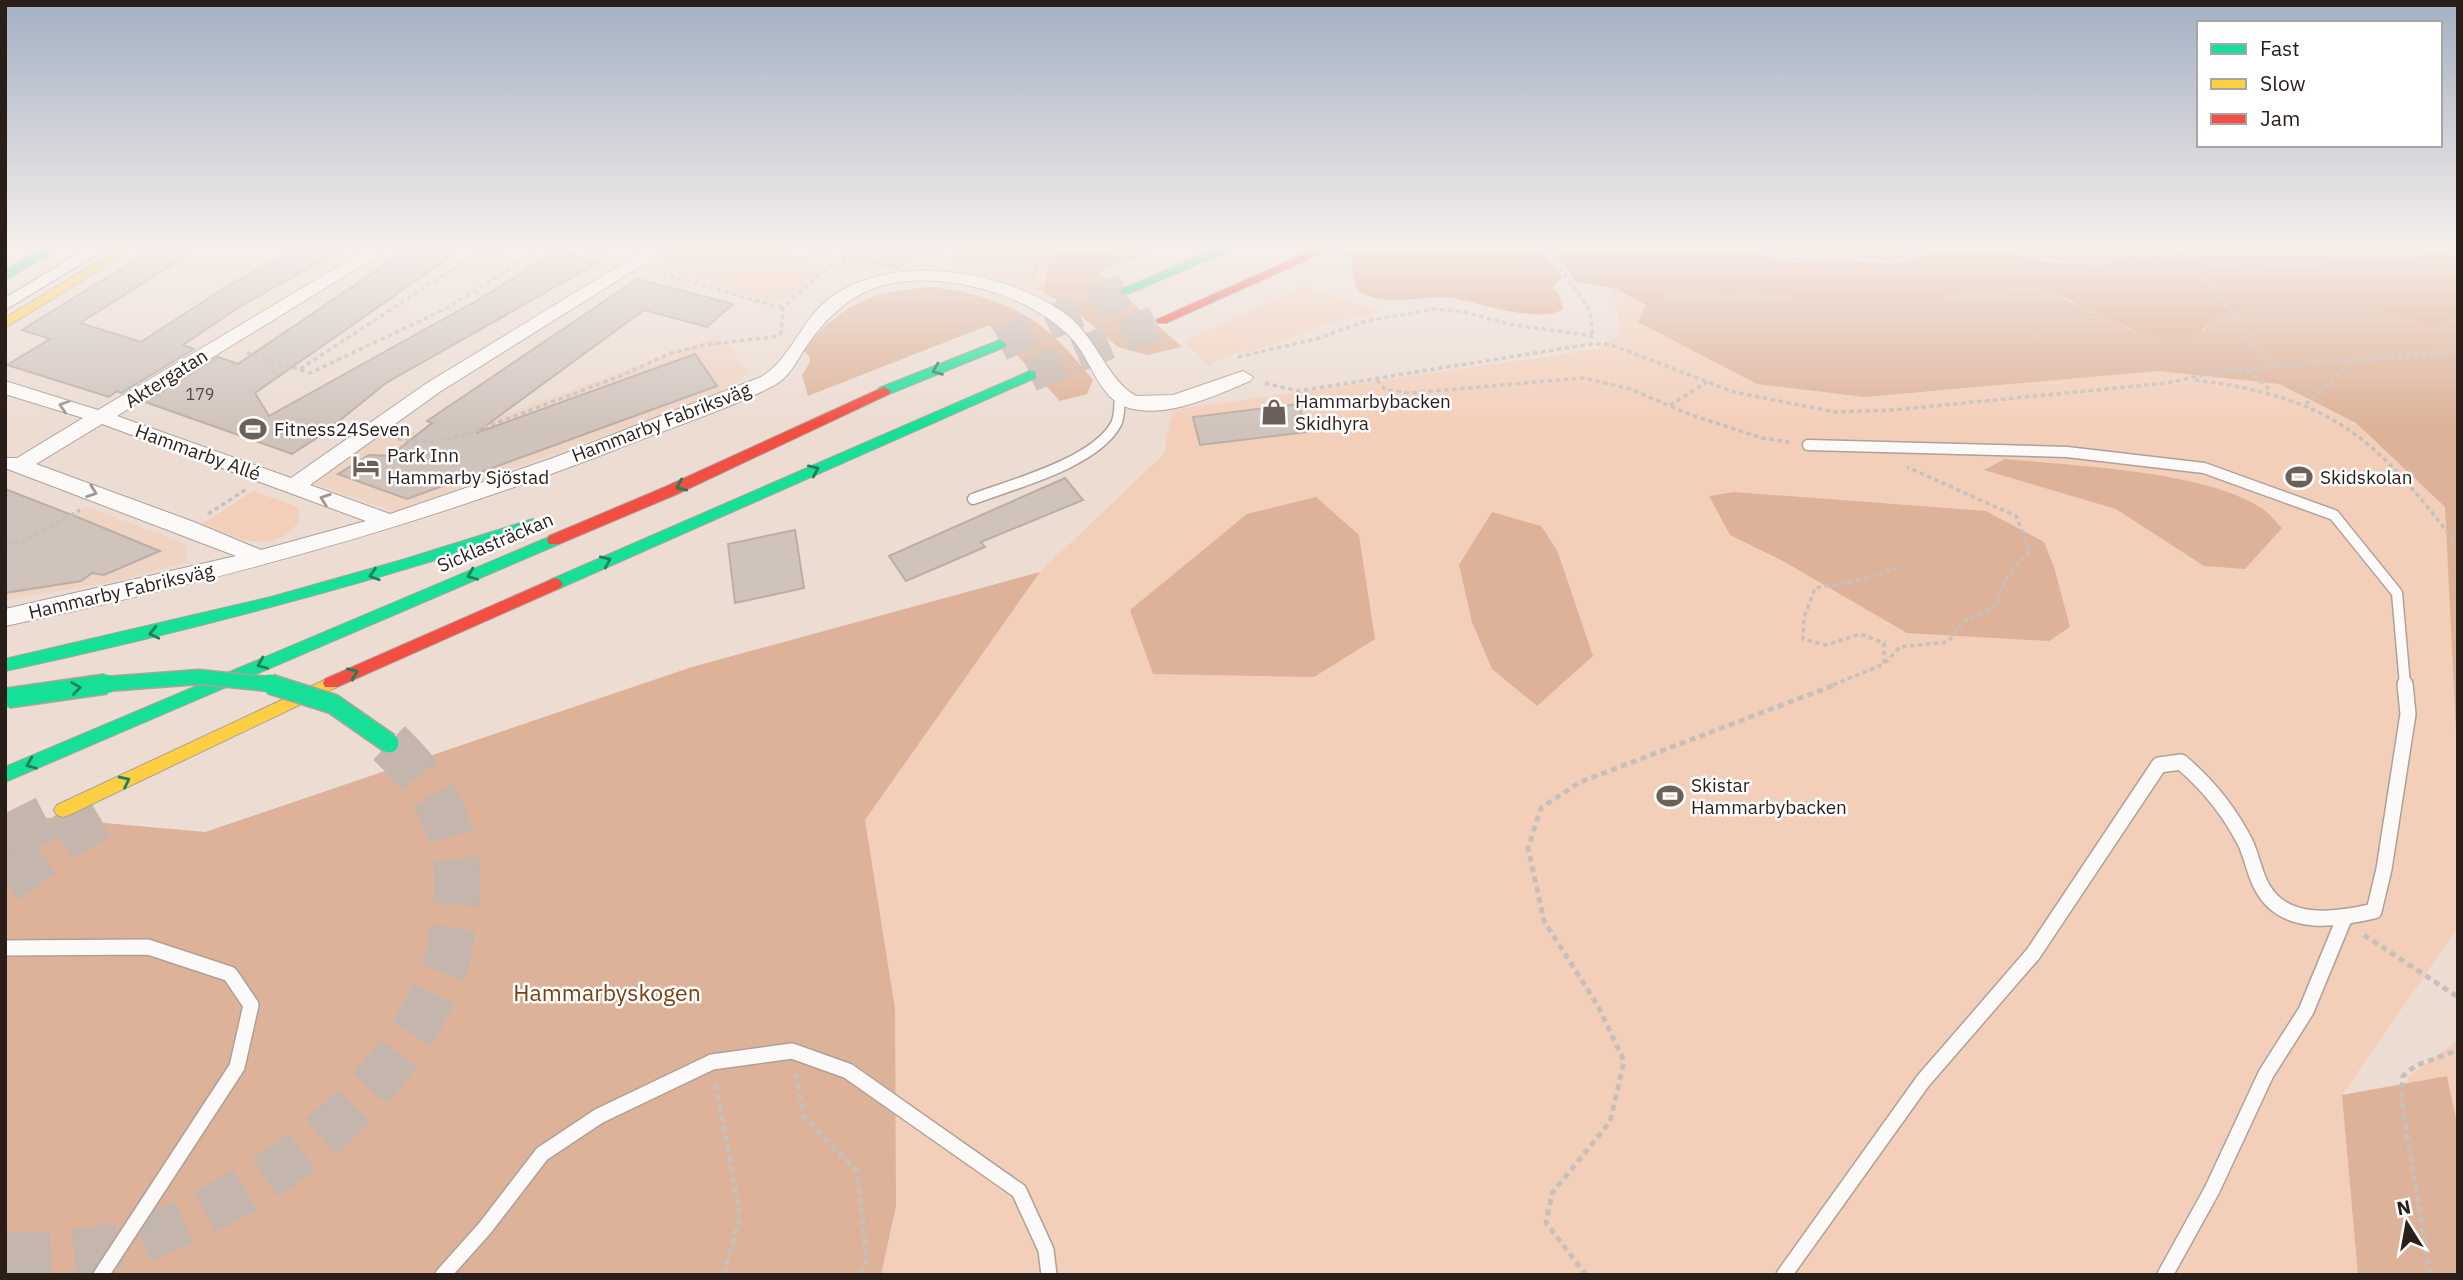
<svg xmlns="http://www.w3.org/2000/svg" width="2463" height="1280" font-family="'IBM Plex Sans',sans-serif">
<rect width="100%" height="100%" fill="#ecdcd2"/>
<!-- built -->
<g fill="#efd3c3">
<polygon points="719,336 749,372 729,390 395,512 305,480 363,439 399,428 438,439"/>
<polygon points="88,507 185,544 188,562 117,581 5,600 5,546 21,545"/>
</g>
<!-- green -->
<g fill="#f3cfba">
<path d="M681,247H729L750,253L763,247L824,264C808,279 793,303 769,300L651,267Z"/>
<polygon points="948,247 1167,247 1145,255 1051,254 1043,292 949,265 952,252"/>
<polygon points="1702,250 1818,264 2458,280 2458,515 2370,415 2281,373 2210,363 1865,397 2158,371 2279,384 2356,423 2445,507 2458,773 2458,927 2342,1095 2358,1275 881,1275 896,1206 865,820 1040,572 1164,454 1172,410 1599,349 1621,333 1609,277"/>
<polygon points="1303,287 1378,309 1378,313 1325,324 1273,345 1227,356 1209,366 1184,341"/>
<path d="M253,491L298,507C300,518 299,524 290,531C263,555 230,534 202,524Z"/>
<polygon points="2458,1040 2458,1275 2444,1275 2407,1078"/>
</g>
<!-- forest -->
<g fill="#ddb298">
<polygon points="1750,247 1934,247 1889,261 1841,255 1788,256"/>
<polygon points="2010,247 2455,247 2400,262 2345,258 2295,270 2242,272 2180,258 2130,256 2098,262 2044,259"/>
<polygon points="1051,253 1145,255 1098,272 1182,347 1147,355 1118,347 1080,315 1043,292"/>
<path d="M936,287C1015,301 1043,318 1093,380L1087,394L1060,401L989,325L808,396L802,375L810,362L809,356L803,350C845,301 872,291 936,287Z"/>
<polygon points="1701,288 1769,293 2044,289 2129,329 2167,337 2205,329 2213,318 2291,301 2351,297 2399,318 2431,324 2458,318 2458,773 2445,507 2356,423 2279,384 2158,371 1865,397 1757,384 1638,322 1646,305 1660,301 1663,291"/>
<path d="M2005,459C2075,466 2205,470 2263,509C2270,514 2276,522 2282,528L2245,569L2204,566L2116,509L1984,470Z"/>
<polygon points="1734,492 1986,511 2044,542 2054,567 2070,627 2049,641 1907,633 1783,561 1730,535 1709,496"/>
<polygon points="1316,497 1359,535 1375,639 1314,677 1153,674 1130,610 1247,514"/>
<polygon points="1492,512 1541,526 1557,550 1593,656 1537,706 1492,669 1472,622 1459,565"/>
<polygon points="1040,572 865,820 895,1009 896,1206 881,1275 5,1275 5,814 205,832 692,667"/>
<polygon points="2447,1076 2458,1129 2458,1275 2358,1275 2342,1095"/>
</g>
<!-- water -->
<g fill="#dcaa8b">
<path d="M1321,247H1540L1562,278L1552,288L1558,293L1563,309C1541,324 1483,304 1458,299C1427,292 1391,309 1362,293C1351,287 1353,270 1352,259Z"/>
<path d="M1550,247H1704L1745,250L1790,263L1831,259L1883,263H1903L1945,247L1998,248L2048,262L2101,265L2130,256L2180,258L2242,272L2295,270L2345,258L2400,261L2455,247L2458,318L2431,324L2399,318L2351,297L2290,301L2213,318C2176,373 2089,302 2045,290C2036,287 2023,289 2013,289C1966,290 1918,302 1870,301C1801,299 1733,286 1664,291L1660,301L1646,305L1617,289L1575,281Z"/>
</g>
<!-- building -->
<g fill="#d0c3bc" stroke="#baaea6" stroke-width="2">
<polygon points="156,247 200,247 80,323 141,342 224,288 299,247 346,247 241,306 183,345 194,349 121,393 117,391 109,397 7,365 50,339 22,330"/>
<polygon points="411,247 464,247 255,393 269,416 485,296 558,250 597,263 386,383 323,434 292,454 145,402 218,357 238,364"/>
<polygon points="843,247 919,247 898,269 842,256"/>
<polygon points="637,279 733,304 707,327 644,310 476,433 695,354 717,386 407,499 338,474 369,455 390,456 432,423 427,421"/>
<polygon points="1298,404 1308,432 1200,445 1193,417"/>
<polygon points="1065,478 1083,500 981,542 985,547 906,581 889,556"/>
<polygon points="5,489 77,517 160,551 104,575 92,573 81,581 5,593"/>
<polygon points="795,530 804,588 735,603 728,544"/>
</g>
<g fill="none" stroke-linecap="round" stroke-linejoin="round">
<!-- highway-tunnel-far1 -->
<g stroke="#c5b6ad" stroke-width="34" stroke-dasharray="34 17" stroke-linecap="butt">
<polyline points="1000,344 1126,290"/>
<polyline points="1030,375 1162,320"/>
</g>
<!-- highway-tunnel -->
<g stroke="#c5b6ad" stroke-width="46" stroke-dasharray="46 23" stroke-linecap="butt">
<polyline points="5,839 63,810"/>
<polyline points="5,882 61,839 104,813"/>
<path d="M5,1255C56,1254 108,1253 156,1234C280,1184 399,1093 446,964C451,951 451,936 454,922C466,847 444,795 389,743"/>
</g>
<!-- lane-far1 casing -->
<g stroke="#ada199" stroke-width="13">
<g id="lane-far1">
<polyline points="5,304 99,247"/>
<polyline points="1808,445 2067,452 2204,468 2334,515 2397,593 2405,685"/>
<path d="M973,499C1013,484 1095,463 1116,424C1120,416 1119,406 1120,397"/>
</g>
</g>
<!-- lane casing -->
<g stroke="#ada199" stroke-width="18">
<g id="lane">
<polyline points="5,948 148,947 230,974 251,1005 237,1067 101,1275"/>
<polyline points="443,1275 485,1228 542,1154 599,1116 712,1062 792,1051 848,1071 1019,1191 1046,1250 1049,1275"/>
<path d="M1784,1275L1923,1081L2033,954L2159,765L2181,762C2207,784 2229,811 2245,842C2252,856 2254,873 2262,887C2284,928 2336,920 2374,911L2384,869L2408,714L2405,684"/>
<polyline points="2165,1275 2212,1190 2266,1074 2306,1011 2344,919"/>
</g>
</g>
<!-- street casing -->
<g stroke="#ada199" stroke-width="2">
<path id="street" d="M371,247H392L117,416L291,478L427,383L650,247H671L441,391L310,485L390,514L553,458L761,377C788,361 800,325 823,304C884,249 1007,269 1068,316C1096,337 1108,381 1136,396L1173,395L1243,371L1253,377L1250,381C1214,396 1165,420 1126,407C1100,398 1091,361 1074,341C1032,292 927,264 867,291C839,304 818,328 802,353C794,366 788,377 775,385C725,411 669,428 617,449C418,527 214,582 5,626V609L236,556L5,468V458H17L83,418L5,394V381L98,410ZM102,424L366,521L261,550L194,522L36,464Z"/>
</g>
<!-- fast casing -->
<g stroke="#ada199" stroke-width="2">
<g id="fast">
<polygon points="46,247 61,247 5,280 5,271"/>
<polygon points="1221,247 1238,247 1130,293 1122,293 1120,290"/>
<polygon points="1000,340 1006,344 1005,347 889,394 884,395 877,391 879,388"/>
<polygon points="1030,371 1035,372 1035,378 560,588 555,590 547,584 550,580"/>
<path d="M533,519L540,524L538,528C363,585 186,632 5,671V659L271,597L402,560Z"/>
<polygon points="554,535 561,540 559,544 5,782 5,767"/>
</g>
</g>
<!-- slow casing -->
<g stroke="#ada199" stroke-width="2">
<g id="slow">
<polygon points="122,247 136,247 5,328 5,318"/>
<polygon points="331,677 337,679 339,683 337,687 69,815 63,817 57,815 54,810 57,805"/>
</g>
</g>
<!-- jam casing -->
<g stroke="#ada199" stroke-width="2">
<g id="jam">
<polygon points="1320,247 1336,247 1166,323 1158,323 1156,320"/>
<polygon points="884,387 891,391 889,394 675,495 559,544 549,544 547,540 549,536 665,487"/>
<polygon points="555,578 560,580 563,584 560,588 337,687 325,687 323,683 325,679"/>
</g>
</g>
<!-- path-far1 -->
<g stroke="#c6c0bd" stroke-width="3.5" stroke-dasharray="4.5 3.5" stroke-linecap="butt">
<polyline points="567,247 607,258"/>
<polyline points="788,247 862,266"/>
<polyline points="1081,247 1154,253"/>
<polyline points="1546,247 1590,311 1593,338"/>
<polyline points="2179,247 2235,315 2252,344 2276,367"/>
<polyline points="924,257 967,247"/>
<polyline points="842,261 856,247"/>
<polyline points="655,272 783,308"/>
<polyline points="1033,281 1042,247"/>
<polyline points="475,292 485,296"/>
<polyline points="781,335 783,308 835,260"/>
<polyline points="247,353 310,373 443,310 545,247"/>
<polyline points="1238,357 1316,339 1366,321 1436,309 1464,312 1514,325 1593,336"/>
<polyline points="300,369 479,252 520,263"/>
<polyline points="2248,370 2270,390"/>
<polyline points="1377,380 1386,390 1410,393 1584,378 1630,389 1691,415 1762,438 1789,442"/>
<path d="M2195,380C2333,397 2377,439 2458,546"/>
<polyline points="1265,383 1298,391 1591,344 1609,344 1734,392 1835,412 1893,410 2167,383 2215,372 2458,351"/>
<polyline points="2306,404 2354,360"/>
<polyline points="1670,405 1707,382"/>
<polyline points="398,439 431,443 467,434 618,377 671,353 704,345 780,336"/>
<polyline points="208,514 245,490"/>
<polyline points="5,544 22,542 80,510"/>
<polyline points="1885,663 1900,647 1948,642 1964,621 1995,606 2009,573 2030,551 2016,516 1907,467"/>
<polyline points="1833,685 1884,664 1884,643 1860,634 1826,645 1803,639 1804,618 1815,588 1860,580 1899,568"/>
</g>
<!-- path -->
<g stroke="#c6c0bd" stroke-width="5" stroke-dasharray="6 4.5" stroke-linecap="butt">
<polyline points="2364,935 2458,997"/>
<polyline points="796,1073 804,1117 857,1171 867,1260 860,1275"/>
<polyline points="716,1084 740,1216 724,1275"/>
<polyline points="1586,1275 1546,1223 1552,1193 1610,1122 1624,1061 1598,1006 1544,921 1528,848 1541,808 1580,782 1837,684"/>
<polyline points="2430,1275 2401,1096 2403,1076 2415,1066 2458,1050"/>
</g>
<!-- lane-far1 -->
<use href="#lane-far1" stroke="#fcfaf8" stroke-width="10"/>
<!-- lane -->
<use href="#lane" stroke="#fcfaf8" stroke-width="15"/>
<!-- street -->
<use href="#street" fill="#fcfaf8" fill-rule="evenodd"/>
<!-- fast -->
<use href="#fast" fill="#16e098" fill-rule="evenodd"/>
<!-- slow -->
<use href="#slow" fill="#ffcf43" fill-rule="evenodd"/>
<!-- jam -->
<use href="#jam" fill="#f24e42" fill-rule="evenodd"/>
<!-- fast-bridge-far1 casing -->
<g stroke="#b1a197" stroke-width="17" stroke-linecap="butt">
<polyline id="fast-bridge-far1" points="93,685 199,677 279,685"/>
</g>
<!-- fast-bridge casing -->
<g stroke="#b1a197" stroke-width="22" stroke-linecap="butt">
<g id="fast-bridge">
<polyline points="270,684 333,704 389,743"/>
<polyline points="8,698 106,684"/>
</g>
</g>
<!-- fast-bridge-far1 -->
<use href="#fast-bridge-far1" stroke="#16e098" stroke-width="14"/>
<!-- fast-bridge -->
<use href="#fast-bridge" stroke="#16e098" stroke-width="19"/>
</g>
<!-- one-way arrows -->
<defs><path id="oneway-chevron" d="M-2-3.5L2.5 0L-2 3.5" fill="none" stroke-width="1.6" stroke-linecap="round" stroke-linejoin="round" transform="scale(1.75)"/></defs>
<g stroke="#207f58">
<use href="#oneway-chevron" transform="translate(937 370) rotate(158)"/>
<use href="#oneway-chevron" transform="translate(814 470) rotate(-24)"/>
<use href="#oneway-chevron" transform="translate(681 486) rotate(155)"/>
<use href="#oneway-chevron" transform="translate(606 561) rotate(-24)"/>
<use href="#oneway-chevron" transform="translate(374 575) rotate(162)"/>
<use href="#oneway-chevron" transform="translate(472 575) rotate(157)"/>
<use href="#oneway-chevron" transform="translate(154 633) rotate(167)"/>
<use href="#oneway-chevron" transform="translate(262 664) rotate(157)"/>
<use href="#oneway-chevron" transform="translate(353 673) rotate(-24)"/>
<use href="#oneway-chevron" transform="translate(76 688) rotate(-8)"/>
<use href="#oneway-chevron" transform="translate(31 764) rotate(157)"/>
<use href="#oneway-chevron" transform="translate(125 781) rotate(-26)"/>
</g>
<g stroke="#9d9793">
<use href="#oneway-chevron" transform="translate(64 406) rotate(-162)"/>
<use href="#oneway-chevron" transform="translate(92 492) rotate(20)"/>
<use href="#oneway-chevron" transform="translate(325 499) rotate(-161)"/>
</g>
<!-- sky -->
<linearGradient id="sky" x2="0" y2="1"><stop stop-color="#a3b0c3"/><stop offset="0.58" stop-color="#f6efeb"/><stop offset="1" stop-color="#f6efeb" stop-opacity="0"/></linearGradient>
<rect width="2463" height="426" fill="url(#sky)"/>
<!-- icons -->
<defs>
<g id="shop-bare" transform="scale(2.1)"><path d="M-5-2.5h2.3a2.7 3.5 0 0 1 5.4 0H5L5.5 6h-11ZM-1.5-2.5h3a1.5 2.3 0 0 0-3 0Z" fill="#6d6059" stroke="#fff" stroke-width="2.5" paint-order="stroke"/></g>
<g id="stadium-bare" transform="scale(2.1)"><path d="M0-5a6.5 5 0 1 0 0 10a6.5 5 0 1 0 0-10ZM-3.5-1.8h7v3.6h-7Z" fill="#6d6059" stroke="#fff" stroke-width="2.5" paint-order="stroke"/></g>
<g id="hotel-bare" transform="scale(2.1)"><path d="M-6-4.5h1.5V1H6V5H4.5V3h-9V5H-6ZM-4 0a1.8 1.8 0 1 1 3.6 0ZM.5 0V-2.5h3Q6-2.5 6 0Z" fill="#6d6059" stroke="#fff" stroke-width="2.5" paint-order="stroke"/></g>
</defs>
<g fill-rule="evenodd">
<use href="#shop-bare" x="1274" y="412"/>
<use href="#stadium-bare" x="253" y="429"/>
<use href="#hotel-bare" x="366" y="466"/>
<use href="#stadium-bare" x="2299" y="477"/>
<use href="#stadium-bare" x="1670" y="796"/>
</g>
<g text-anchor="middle" stroke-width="5" stroke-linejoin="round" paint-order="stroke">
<!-- number labels -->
<g font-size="16" fill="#544943">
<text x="200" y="400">179</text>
</g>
<!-- street labels -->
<g font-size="19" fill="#291e18" stroke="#fff">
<text transform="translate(166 378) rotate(-32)" y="7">Aktergatan</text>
<text transform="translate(661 422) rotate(-21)" y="7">Hammarby Fabriksväg</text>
<text transform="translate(198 452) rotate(20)" y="7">Hammarby Allé</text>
<text transform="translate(495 542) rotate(-23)" y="7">Sicklasträckan</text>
<text transform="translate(121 591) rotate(-13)" y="7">Hammarby Fabriksväg</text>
</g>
<!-- poi labels -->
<g font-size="19" fill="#291e18" stroke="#fff" text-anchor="start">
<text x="1295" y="408">Hammarbybacken<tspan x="1295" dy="22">Skidhyra</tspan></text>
<text x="274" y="436">Fitness24Seven</text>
<text x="387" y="462">Park Inn<tspan x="387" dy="22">Hammarby Sjöstad</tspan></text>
<text x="2320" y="484">Skidskolan</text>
<text x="1691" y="792">Skistar<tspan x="1691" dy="22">Hammarbybacken</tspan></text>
</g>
<!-- near-park labels -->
<g font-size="23" fill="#7a3e10" stroke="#fff">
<text x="607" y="1001">Hammarbyskogen</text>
</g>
</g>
<!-- border -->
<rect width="2463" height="1280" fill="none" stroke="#291e18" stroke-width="14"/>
<!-- legend -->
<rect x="2197" y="21" width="245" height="126" fill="#ffffff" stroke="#a9a5a3" stroke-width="2"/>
<rect x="2211" y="44" width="35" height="10" fill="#16e098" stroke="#a9a5a3" stroke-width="2"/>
<text x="2260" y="56" font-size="21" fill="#291e18">Fast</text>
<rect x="2211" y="79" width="35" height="10" fill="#ffcf43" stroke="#a9a5a3" stroke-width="2"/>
<text x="2260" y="91" font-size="21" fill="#291e18">Slow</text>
<rect x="2211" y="114" width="35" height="10" fill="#f24e42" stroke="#a9a5a3" stroke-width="2"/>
<text x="2260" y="126" font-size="21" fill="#291e18">Jam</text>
<!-- north arrow -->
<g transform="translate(2407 1224) rotate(349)" stroke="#ffffff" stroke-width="5" paint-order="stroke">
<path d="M0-5L12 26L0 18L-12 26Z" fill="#291e18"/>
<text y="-10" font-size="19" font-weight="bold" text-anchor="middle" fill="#291e18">N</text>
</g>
</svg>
